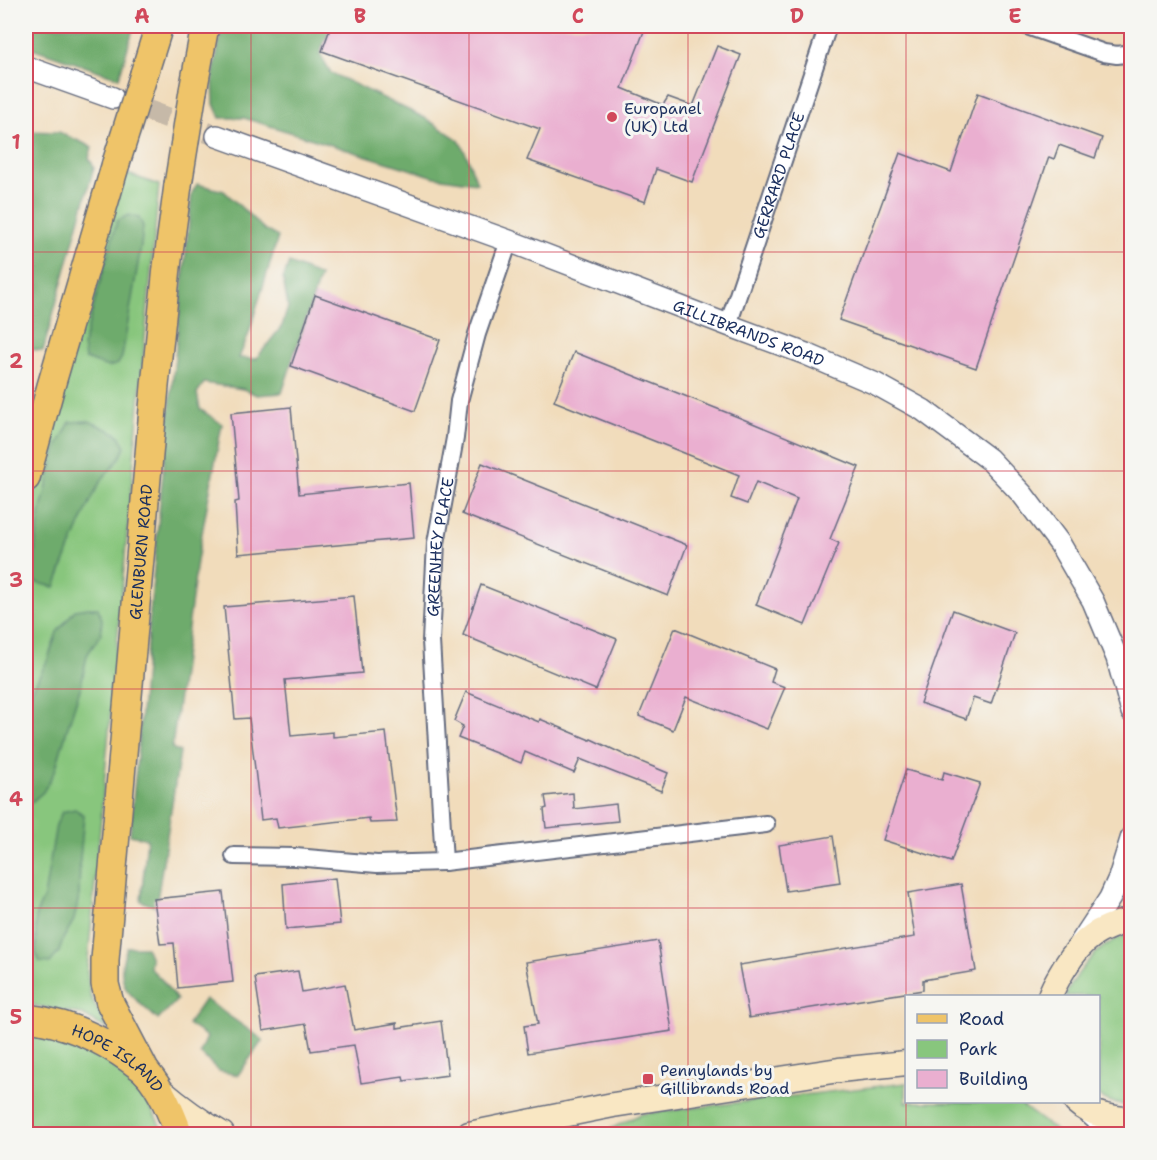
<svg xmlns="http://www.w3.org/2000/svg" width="1157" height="1160" font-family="'Shantell Sans',sans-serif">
<rect width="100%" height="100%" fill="#f6f6f2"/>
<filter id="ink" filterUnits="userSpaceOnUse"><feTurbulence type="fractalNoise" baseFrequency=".0167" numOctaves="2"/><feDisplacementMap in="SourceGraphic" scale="12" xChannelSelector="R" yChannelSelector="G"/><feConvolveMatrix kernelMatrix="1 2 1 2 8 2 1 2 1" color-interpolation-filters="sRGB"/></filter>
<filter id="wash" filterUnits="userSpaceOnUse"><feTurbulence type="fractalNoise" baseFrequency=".008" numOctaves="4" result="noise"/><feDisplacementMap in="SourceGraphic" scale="24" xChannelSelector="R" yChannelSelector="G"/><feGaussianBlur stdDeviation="1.35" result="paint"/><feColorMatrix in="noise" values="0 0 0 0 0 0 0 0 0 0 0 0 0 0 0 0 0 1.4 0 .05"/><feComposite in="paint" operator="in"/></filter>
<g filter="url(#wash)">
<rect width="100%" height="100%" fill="#f1dcbb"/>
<!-- green -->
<g fill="#88c67d" stroke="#527a6e" stroke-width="1.5">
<polygon points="122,172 159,185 87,970 90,995 107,1029 81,1014 26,1004 26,517 123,174"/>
<path d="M1131,934L1132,1106H1131C1119,1105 1109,1102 1099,1096L1098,996H1065C1079,969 1099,941 1131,934Z"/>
<path d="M26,1033C41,1035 57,1036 71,1042C115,1059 146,1091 164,1134H26Z"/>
<polygon points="906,1083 906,1102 1017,1102 1060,1134 600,1134 641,1114"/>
</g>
<!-- forest -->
<g fill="#6eab6c" stroke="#446d65" stroke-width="1.5">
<polygon points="26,26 134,26 119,78 26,46"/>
<polygon points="222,26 331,26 320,54 331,73 425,118 459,140 468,158 477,183 435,177 244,118 220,118 214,104 213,77"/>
<polygon points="26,131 59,132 92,147 89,158 94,167 43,351 26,348"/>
<polygon points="197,184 224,191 265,230 278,237 249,333 239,358 256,359 282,326 288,307 283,279 289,263 320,276 282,393 257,395 243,389 204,383 197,393 200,409 222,424 197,561 172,748 180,752 156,907 141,901 147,839 130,835 160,502 192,193"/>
<polygon points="128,215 139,218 143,226 141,246 122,357 118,364 108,367 85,359 83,345 117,221"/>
<path d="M89,421L118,434L125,446C120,464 104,472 97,488C81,520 67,554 55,587L34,582L35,547L41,509L57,447L70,422Z"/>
<polygon points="88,608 98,608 102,619 101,634 87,655 81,686 66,733 55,771 43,792 26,807 26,702 48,659 57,632 75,610"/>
<polygon points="75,809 84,815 80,859 79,896 74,920 63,939 59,952 50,963 40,962 36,954 36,914 44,897 56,825 62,812"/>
<path d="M127,947H146L151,959L150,968L162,980L177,1000L158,1020C151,1013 132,997 127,990C119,977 122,960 127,947Z"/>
<polygon points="205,999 263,1040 238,1075 219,1071 200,1053 207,1037 188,1024"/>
</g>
<g id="blocks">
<!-- building -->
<g fill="#eaafd0">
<polygon points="331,26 646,26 622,88 663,105 668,97 693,106 717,46 741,55 692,182 656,169 645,202 527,160 540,129 322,51"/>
<polygon points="978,93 1102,138 1095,158 1059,145 1054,159 1049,157 976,368 839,320 900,153 951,172"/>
<polygon points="315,295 440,340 415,411 291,366"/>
<polygon points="574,352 738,417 859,467 830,539 839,543 805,625 756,605 797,499 756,482 747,504 731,498 739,475 554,401"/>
<polygon points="291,407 299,494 409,483 414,538 238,554 235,502 239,501 231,413"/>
<polygon points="482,463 687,545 668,596 462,514"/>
<polygon points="481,585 617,639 596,690 463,635"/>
<polygon points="354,596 362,673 285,680 291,736 333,732 333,737 386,732 397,822 370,823 369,818 278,828 276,818 261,820 249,718 235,719 224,607"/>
<polygon points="953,610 1015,633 991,704 973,698 966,719 920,703"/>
<polygon points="675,628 775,669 771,682 785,687 767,729 686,697 673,730 639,716"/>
<polygon points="466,692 539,722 540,719 590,740 591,739 627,756 668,773 661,791 580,759 574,773 525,752 521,763 458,738 463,726 454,721"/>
<polygon points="906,770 942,780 944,772 980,783 951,862 883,840"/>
<polygon points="573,793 574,809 616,804 618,821 546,828 544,809 547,808 545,796"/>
<polygon points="833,836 840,883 786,891 779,845"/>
<polygon points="335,878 340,924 286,929 283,884"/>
<polygon points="961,884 976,971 923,980 923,990 749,1018 739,965 915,937 908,893"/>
<polygon points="223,892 233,982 178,988 174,943 160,944 154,899"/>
<polygon points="658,941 672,1031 528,1053 524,1026 538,1024 526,962"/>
<polygon points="298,971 302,992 345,984 354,1030 397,1023 397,1028 441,1021 448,1075 404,1081 403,1077 361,1083 354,1045 311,1051 306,1024 263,1031 255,977"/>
</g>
</g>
</g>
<g filter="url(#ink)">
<use href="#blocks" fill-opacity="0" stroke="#666c7f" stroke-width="1.5"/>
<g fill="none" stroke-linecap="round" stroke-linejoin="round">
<!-- tertiary-tunnel -->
<polyline stroke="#c6b9a8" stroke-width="21" stroke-dasharray="21 10" stroke-linecap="butt" points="119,100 217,136"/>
<!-- minor casing -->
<g stroke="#666c7f" stroke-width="20">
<g id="minor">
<polyline points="1027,26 1104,53 1117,55 1132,53"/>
<path id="s1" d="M728,325L828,26"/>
<polyline points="234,856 295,857 377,864 444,862 766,824"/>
<path id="s2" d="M444,862L431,641L436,543L455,438L459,401L477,334L509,241"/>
</g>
</g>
<!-- tertiary casing -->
<g stroke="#666c7f" stroke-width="24">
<g id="tertiary">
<polyline points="26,67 113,98"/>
<path id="s3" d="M217,136L509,241L728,325L806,354L876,384L923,410L989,459L1023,495L1060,544L1093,601L1117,658L1132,712"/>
<polyline points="1081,942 1110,898 1119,878 1132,836"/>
<polyline points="1087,1111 1113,1134"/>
</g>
</g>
<!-- secondary casing -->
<g stroke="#666c7f" stroke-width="27">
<g id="secondary">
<path d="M1050,996C1053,986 1059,977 1065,967C1083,938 1098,928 1132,920"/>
<path d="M159,1089C179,1106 199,1121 222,1134"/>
<path d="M1076,1102C1090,1115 1112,1118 1132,1120"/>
<polyline points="469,1134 613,1105 839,1070 906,1063"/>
</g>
</g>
<!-- primary casing -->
<g stroke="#666c7f" stroke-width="30">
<g id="primary">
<polyline points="144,74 159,26"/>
<polyline points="193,91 205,26"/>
<polyline points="26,478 51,386 116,163"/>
<path id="s4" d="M26,1018C64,1022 101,1038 132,1061C137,1065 143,1068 147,1073C162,1090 171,1113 179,1134"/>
<path id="s5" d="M146,1072L110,1003L105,984V960L155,386L167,267L178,185"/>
</g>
</g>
<!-- minor -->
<use href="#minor" stroke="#fff" stroke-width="16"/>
<!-- tertiary -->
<use href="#tertiary" stroke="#fff" stroke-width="21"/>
<!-- secondary -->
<use href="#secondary" stroke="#f9e7c3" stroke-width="24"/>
<!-- primary -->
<use href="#primary" stroke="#efc469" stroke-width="27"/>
<!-- primary-bridge casing -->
<g stroke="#666c7f" stroke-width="30" stroke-linecap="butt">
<g id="primary-bridge">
<polyline points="116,163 144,74"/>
<polyline points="178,185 193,91"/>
</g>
</g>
<!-- primary-bridge -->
<use href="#primary-bridge" stroke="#efc469" stroke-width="27"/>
</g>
</g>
<!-- grid -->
<path fill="none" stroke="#d1495b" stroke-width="1.5" stroke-opacity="0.55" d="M251,26V1134M469,26V1134M688,26V1134M906,26V1134M26,252H1132M26,471H1132M26,689H1132M26,908H1132"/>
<!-- markers -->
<g fill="#d1495b" stroke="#f6f6f2" stroke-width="2">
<circle cx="612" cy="117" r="6"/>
<rect x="642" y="1073" width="12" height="12" rx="3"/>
</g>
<g text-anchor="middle" stroke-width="6" stroke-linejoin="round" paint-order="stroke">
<!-- poi labels -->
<g font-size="16" fill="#1b2f5e" stroke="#f6f6f2" text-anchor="start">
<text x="624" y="114">Europanel<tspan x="624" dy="18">(UK) Ltd</tspan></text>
<text x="660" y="1076">Pennylands by<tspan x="660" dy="18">Gillibrands Road</tspan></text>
</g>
<!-- street labels -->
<g font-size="16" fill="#1b2f5e" stroke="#f6f6f2">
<text dy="6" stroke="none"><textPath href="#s1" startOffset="158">GERRARD PLACE</textPath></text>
<text dy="6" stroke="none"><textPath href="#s3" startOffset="567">GILLIBRANDS ROAD</textPath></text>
<text dy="6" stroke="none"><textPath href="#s2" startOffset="316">GREENHEY PLACE</textPath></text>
<text dy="6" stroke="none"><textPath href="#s5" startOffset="531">GLENBURN ROAD</textPath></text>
<text dy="6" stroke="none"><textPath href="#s4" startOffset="102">HOPE ISLAND</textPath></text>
</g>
</g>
<!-- margin -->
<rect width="1157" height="1160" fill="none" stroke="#f6f6f2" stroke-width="66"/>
<!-- legend -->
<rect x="905" y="995" width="195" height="108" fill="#f6f6f2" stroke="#9ea6b7" stroke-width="1.5"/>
<rect x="917" y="1014" width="30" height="9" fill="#efc469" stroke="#9ea6b7" stroke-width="1.5"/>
<text x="959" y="1025" font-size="18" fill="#1b2f5e">Road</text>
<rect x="917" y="1040" width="30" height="18" fill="#88c67d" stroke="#9ea6b7" stroke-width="1.5"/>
<text x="959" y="1055" font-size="18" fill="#1b2f5e">Park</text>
<rect x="917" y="1070" width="30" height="18" fill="#eaafd0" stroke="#9ea6b7" stroke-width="1.5"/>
<text x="959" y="1085" font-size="18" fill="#1b2f5e">Building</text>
<rect x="33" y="33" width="1091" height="1094" fill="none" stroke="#d1495b" stroke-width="2"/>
<g font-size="20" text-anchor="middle" font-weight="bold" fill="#d1495b">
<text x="142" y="23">A</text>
<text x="360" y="23">B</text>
<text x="578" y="23">C</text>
<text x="797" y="23">D</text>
<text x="1015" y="23">E</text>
<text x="16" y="149">1</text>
<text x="16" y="368">2</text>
<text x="16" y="587">3</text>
<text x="16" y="806">4</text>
<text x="16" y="1024">5</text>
</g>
</svg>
